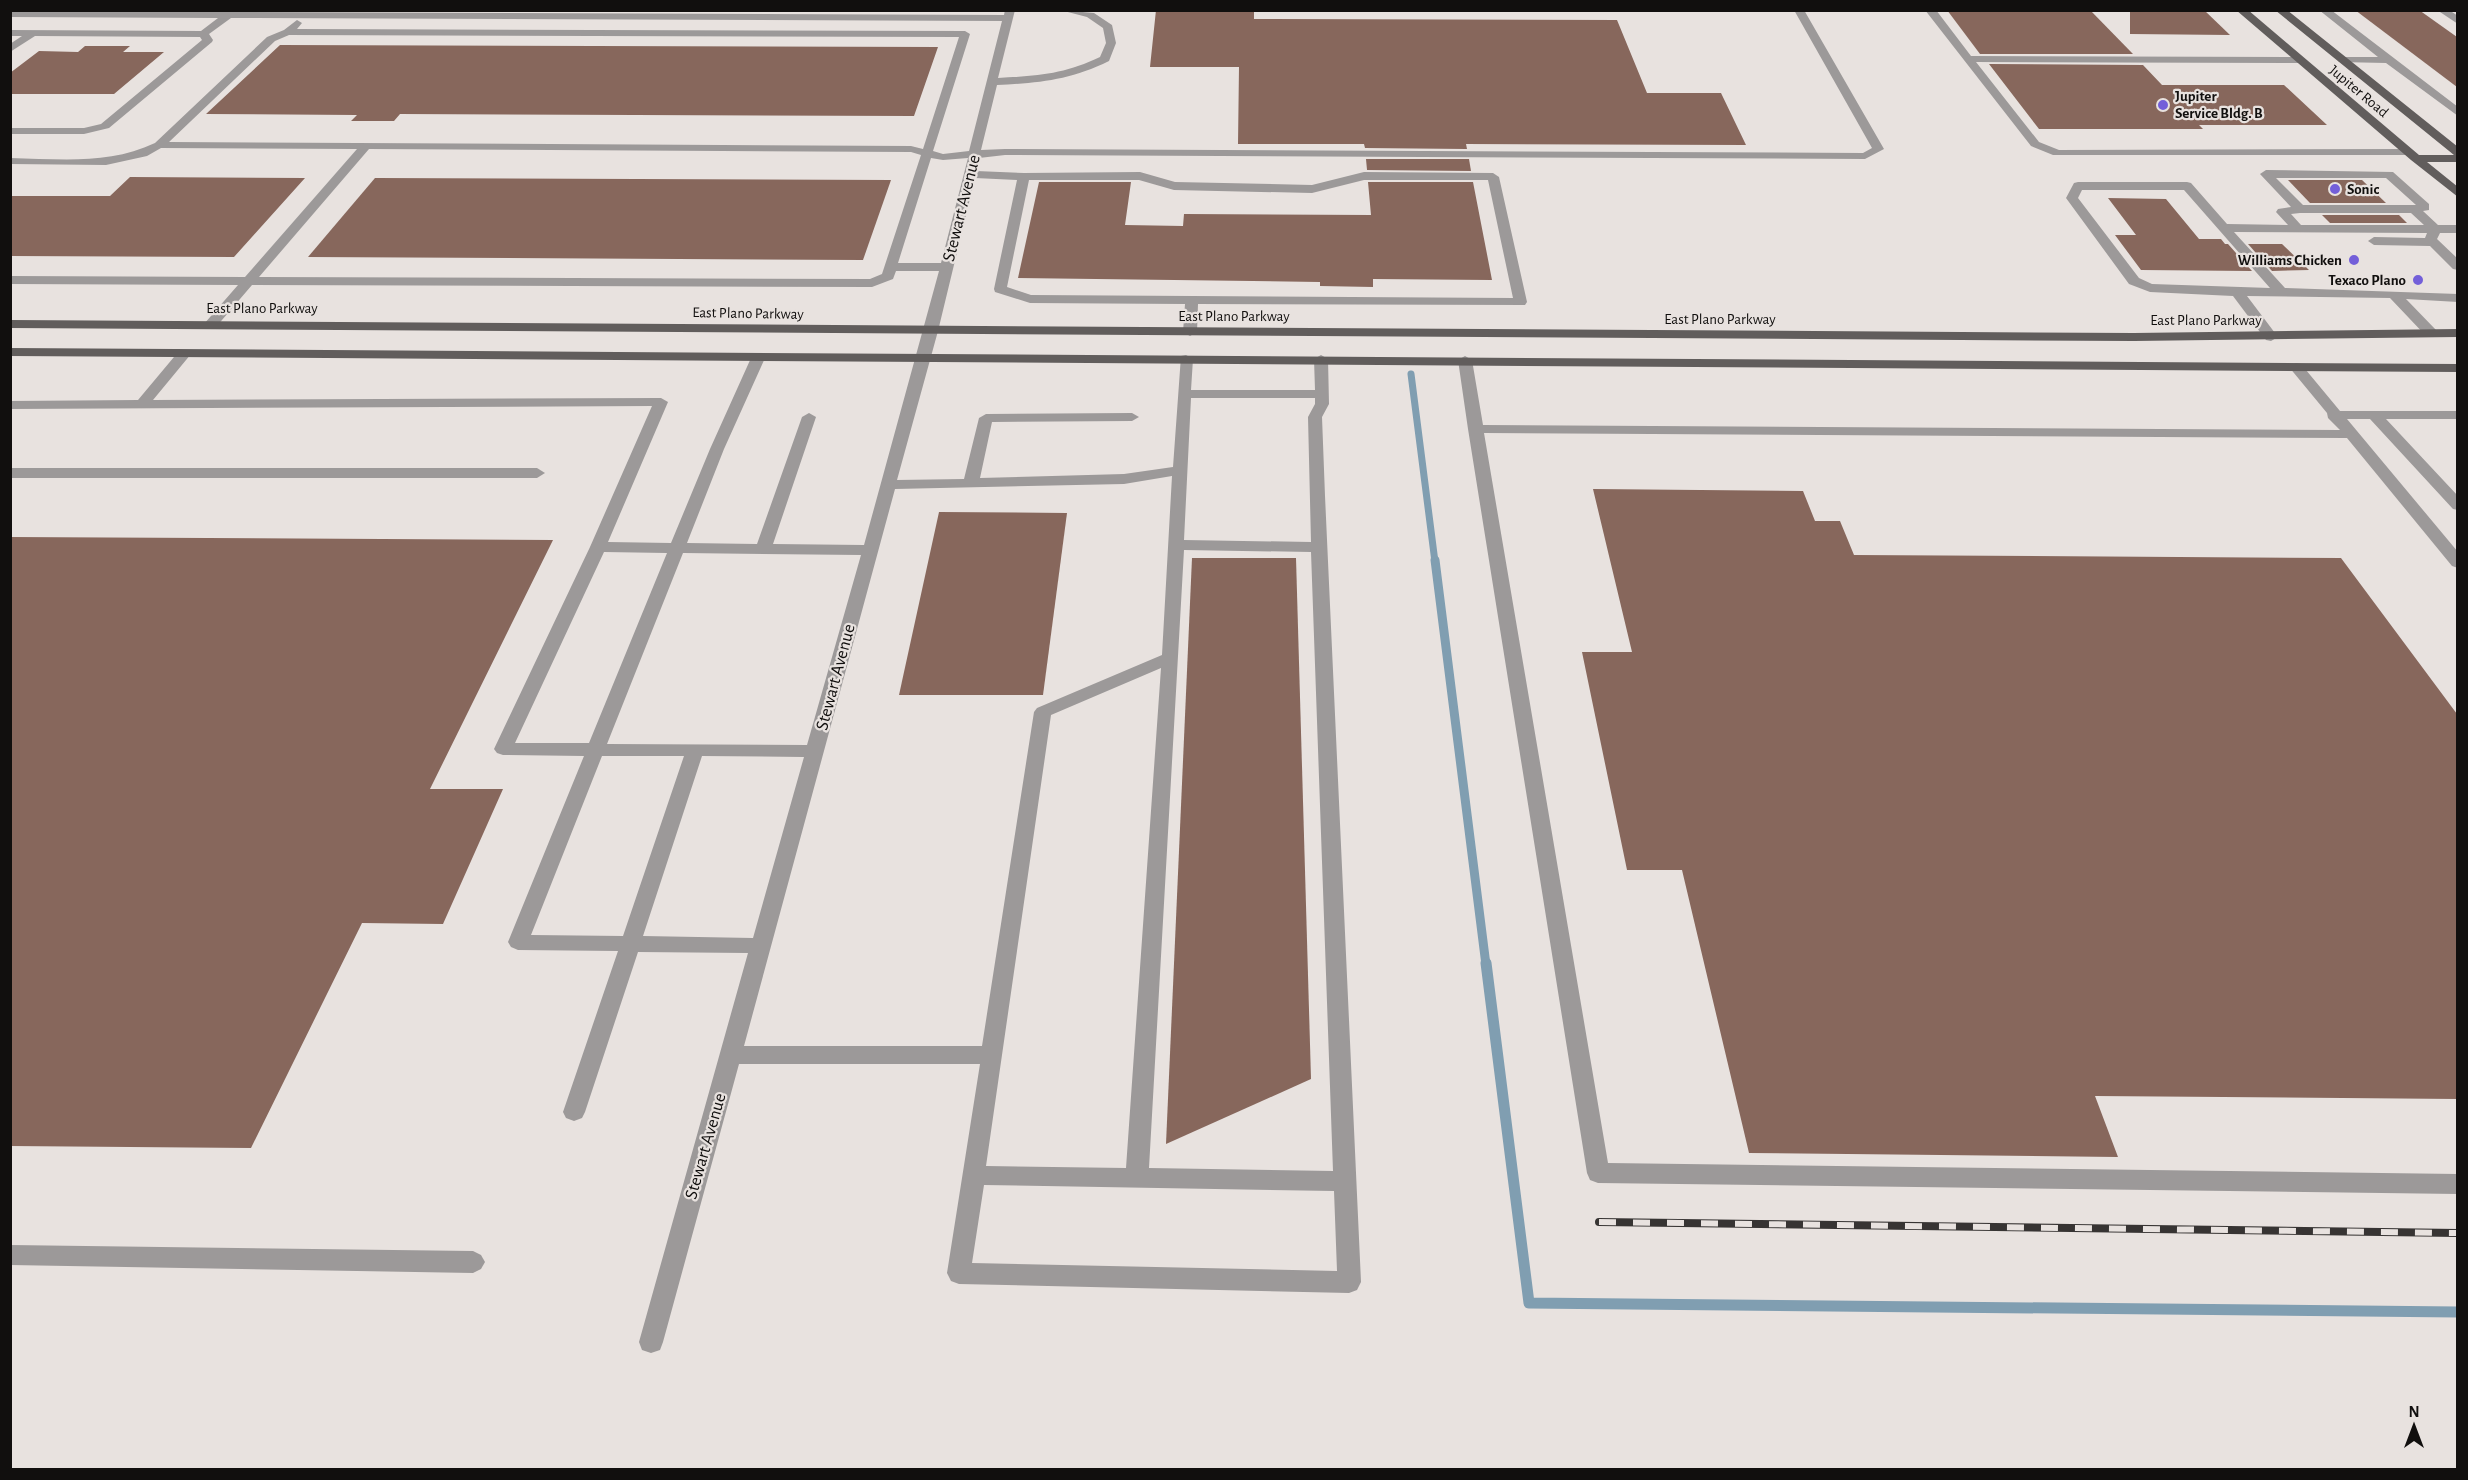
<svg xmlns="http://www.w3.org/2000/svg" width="2468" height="1480" font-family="'Alegreya Sans',sans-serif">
<rect width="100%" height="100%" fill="#e8e2df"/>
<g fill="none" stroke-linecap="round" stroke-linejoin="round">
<!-- stream-far2 -->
<polyline stroke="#809eb1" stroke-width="7" points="1411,374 1435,562"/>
<!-- stream-far1 -->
<polyline stroke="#809eb1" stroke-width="9" points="1435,560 1486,965"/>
<!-- stream -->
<polyline stroke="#809eb1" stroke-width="11" points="1486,963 1529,1303 2458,1312"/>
</g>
<!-- building -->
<g fill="#87675c">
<polygon points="1156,10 1254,10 1254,19 1617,20 1647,93 1721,93 1746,145 1466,144 1467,149 1365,148 1364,144 1238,144 1239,67 1150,67"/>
<polygon points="1947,10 2090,10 2133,54 1980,54"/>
<polygon points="2130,10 2204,10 2230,35 2130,34"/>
<polygon points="2355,10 2419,10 2457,37 2457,87"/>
<polygon points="280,45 938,47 914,116 400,114 394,121 351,121 357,115 206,114"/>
<polygon points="85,46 130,46 123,52 164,52 114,94 10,94 10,73 39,51 78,52"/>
<polygon points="1989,64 2143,65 2162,85 2284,85 2327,125 2199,125 2203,129 2039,129"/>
<polygon points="1366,159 1469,159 1471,171 1367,170"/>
<polygon points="130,177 305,178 234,257 10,256 10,196 110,196"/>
<polygon points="375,178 891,180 863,260 308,257"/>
<polygon points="2288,180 2362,180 2386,203 2310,203"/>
<polygon points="1039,182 1131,182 1125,225 1183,226 1184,214 1371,215 1368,182 1473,182 1492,280 1373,279 1373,287 1320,286 1320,282 1018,278"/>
<polygon points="2108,198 2166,199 2199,239 2221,239 2225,244 2228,244 2252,271 2141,270 2115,235 2136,235"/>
<polygon points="2322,215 2399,215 2407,223 2330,223"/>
<polygon points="2248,244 2282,244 2309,270 2272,271"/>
<polygon points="1593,489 1803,491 1815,521 1840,521 1854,555 2341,558 2457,714 2457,1099 2095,1096 2118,1157 1749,1153 1682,870 1627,870 1582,652 1632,652"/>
<polygon points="939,512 1067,513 1043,695 899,695"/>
<polygon points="10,537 553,540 430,789 503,789 443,924 362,923 251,1148 10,1146"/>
<polygon points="1192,558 1296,558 1311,1079 1166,1144"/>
</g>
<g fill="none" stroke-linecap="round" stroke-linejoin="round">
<!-- minor -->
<g fill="#9c9999" fill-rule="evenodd">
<path d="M1005,10H1015L998,78C1037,76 1065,74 1100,57L1106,43L1103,28L1087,17L1060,10L1094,13L1112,25L1116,43L1109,61C1070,80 1040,83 997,85L981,150L1005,149L1863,153L1872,148L1794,10H1804L1884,149L1865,159L1005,155L979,158L976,171L1024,173L1140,172L1175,182L1312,185L1364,172L1493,173L1499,177L1527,302L1525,305L1198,304L1197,332L1190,336L1183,332L1185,304L1030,303L995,292L994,289L1017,180L975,178L938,331L897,480L964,479L979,418L986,414L1132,413L1139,417L1132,421L992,422L980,478L1124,474L1173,467L1181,356L1186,355L1193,359L1191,390H1315L1314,359L1321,355L1328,359L1329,404L1322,417L1325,496L1361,1282L1357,1290L1349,1293L959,1284L951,1281L947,1273L980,1064H739L663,1342L660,1350L651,1353L642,1350L639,1342L748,953L638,952L585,1112L582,1118L574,1121L566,1118L563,1112L618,951L518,950L511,947L508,942L584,756L503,755L497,753L494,749L590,547L652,406L10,409V401L138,400L179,351L184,350L191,354L153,400L661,398L668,402L608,542L671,543L710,449L751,358L758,354L765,358L724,449L687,543L757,544L802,417L809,413L816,417L773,544L864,545L939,271H896L893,279L872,287L252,285L216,327L211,328L204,324L238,285L10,284V276L245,277L357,149L161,148L147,156L106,165L10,164V158C60,159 109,165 155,143L267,37L284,30L297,20L302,23L297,29L965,31L970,34L933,151L943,154L969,151L1002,21L231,18L209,34L213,40L212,42L109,128L84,134H10V128H84L101,124L202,40L200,37L35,36L10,52V44L22,36H10V30L201,31L218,18L10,17V11L1004,15ZM289,35L959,37L923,149L911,146L169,142L275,41ZM369,149L911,152L921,155L882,274L870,279L259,277ZM931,158L943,160L968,158L941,263H898ZM1029,180H1139L1174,190L1312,193L1364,180H1488L1513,298L1031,295L1007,287ZM1191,398H1315V404L1308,417L1311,542L1184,540ZM1172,476L1162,655L1037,708L1034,712L982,1046H744L895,489L1124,484ZM1184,550L1311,552L1333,1171L1149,1168ZM604,552L667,553L589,743H515ZM683,553L861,555L807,745L607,744ZM1161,668L1126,1168L986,1166L1051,715ZM602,756H684L623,936L531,935ZM702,756L804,757L753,938L643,936ZM984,1185L1334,1191L1337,1271L972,1263Z"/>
<polygon points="1925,10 1936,10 1971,56 2299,57 2304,60 2299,63 1976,62 2039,142 2059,150 2408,149 2414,152 2408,155 2053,155 2031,146"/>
<polygon points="2319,10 2331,10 2458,107 2458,116 2386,63 2339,62 2338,60 2343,57 2378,57"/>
<polygon points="2437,10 2449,10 2458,16 2458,24"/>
<path d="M2266,170L2393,172L2429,204V210L2423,211L2438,225H2458V233H2440L2437,239L2458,259V270L2453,269L2430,246L2374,245L2368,241L2374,237L2425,238L2427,233L2234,232L2285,288L2458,294V302L2406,299L2437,331L2439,334L2437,337H2427L2390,298L2247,296L2278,337L2271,341L2266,340L2233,296L2150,292L2129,284L2066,198L2074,183L2078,182H2187L2191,183L2227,224L2288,225L2276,212L2278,209L2291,207L2260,174ZM2276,178H2386L2416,205H2303ZM2082,190H2184L2270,288L2152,284L2139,278L2078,198ZM2300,213H2411L2424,225H2301L2291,214Z"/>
<polygon points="1465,356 1472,360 1483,425 2340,430 2328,418 2327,413 2289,367 2296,363 2301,364 2340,411 2458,411 2458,419 2386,419 2458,496 2458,510 2453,509 2370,419 2347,419 2458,552 2458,568 2452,566 2347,438 1484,433 1608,1163 2458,1174 2458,1194 1598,1183 1590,1180 1587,1173 1468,429 1458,360"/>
<polygon points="10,468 537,468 545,473 537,478 10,478"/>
<polygon points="10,1245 473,1251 481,1255 485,1262 481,1269 473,1273 10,1265"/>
</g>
<!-- major -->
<g fill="#615d5c" fill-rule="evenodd">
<polygon points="2236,10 2248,10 2419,155 2454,155 2275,10 2287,10 2458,147 2458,162 2427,162 2458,187 2458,197 2411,160"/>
<polygon points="10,320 2134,333 2458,329 2458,337 2134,341 10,328"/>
<polygon points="10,348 2458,364 2458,372 10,356"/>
</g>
<!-- rail casing -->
<g stroke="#373433" stroke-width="8">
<polyline id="rail" points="1599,1222 2458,1233"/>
</g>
<!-- rail -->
<use href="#rail" stroke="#e8e2df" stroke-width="6" stroke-dasharray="17" stroke-linecap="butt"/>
</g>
<!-- markers -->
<g fill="#735fd9" stroke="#e8e2df" stroke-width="2">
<circle cx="2163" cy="105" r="6"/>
<circle cx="2335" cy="189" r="6"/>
<circle cx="2354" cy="260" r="6"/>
<circle cx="2418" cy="280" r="6"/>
</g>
<g text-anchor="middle" stroke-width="4.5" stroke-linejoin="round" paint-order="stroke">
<!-- far-street labels -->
<g font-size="15" fill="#110f0e" stroke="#e8e2df">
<text transform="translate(2359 91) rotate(40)" y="5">Jupiter Road</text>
<text x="262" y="313">East Plano Parkway</text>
<text transform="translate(748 313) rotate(1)" y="5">East Plano Parkway</text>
<text x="1234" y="321">East Plano Parkway</text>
<text x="1720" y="324">East Plano Parkway</text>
<text x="2206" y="325">East Plano Parkway</text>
</g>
<!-- far-poi labels -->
<g font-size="15" font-weight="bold" fill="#110f0e" stroke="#e8e2df" text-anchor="start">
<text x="2175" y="101">Jupiter<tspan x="2175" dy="17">Service Bldg. B</tspan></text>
<text x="2347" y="194">Sonic</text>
<text x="2342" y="265" text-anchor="end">Williams Chicken</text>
<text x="2406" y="285" text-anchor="end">Texaco Plano</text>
</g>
<!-- street labels -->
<g font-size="18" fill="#110f0e" stroke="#e8e2df">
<text transform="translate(961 208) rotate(-76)" y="6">Stewart Avenue</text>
<text transform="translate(835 677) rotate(-75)" y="6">Stewart Avenue</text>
<text transform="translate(705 1146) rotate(-74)" y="6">Stewart Avenue</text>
</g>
</g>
<!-- border -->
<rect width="2468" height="1480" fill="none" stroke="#110f0e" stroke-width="24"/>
<!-- north arrow -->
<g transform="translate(2414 1426)" stroke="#e8e2df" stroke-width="4.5" paint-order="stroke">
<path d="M0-4.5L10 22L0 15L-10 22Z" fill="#110f0e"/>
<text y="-9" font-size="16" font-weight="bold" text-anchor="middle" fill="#110f0e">N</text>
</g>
</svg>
